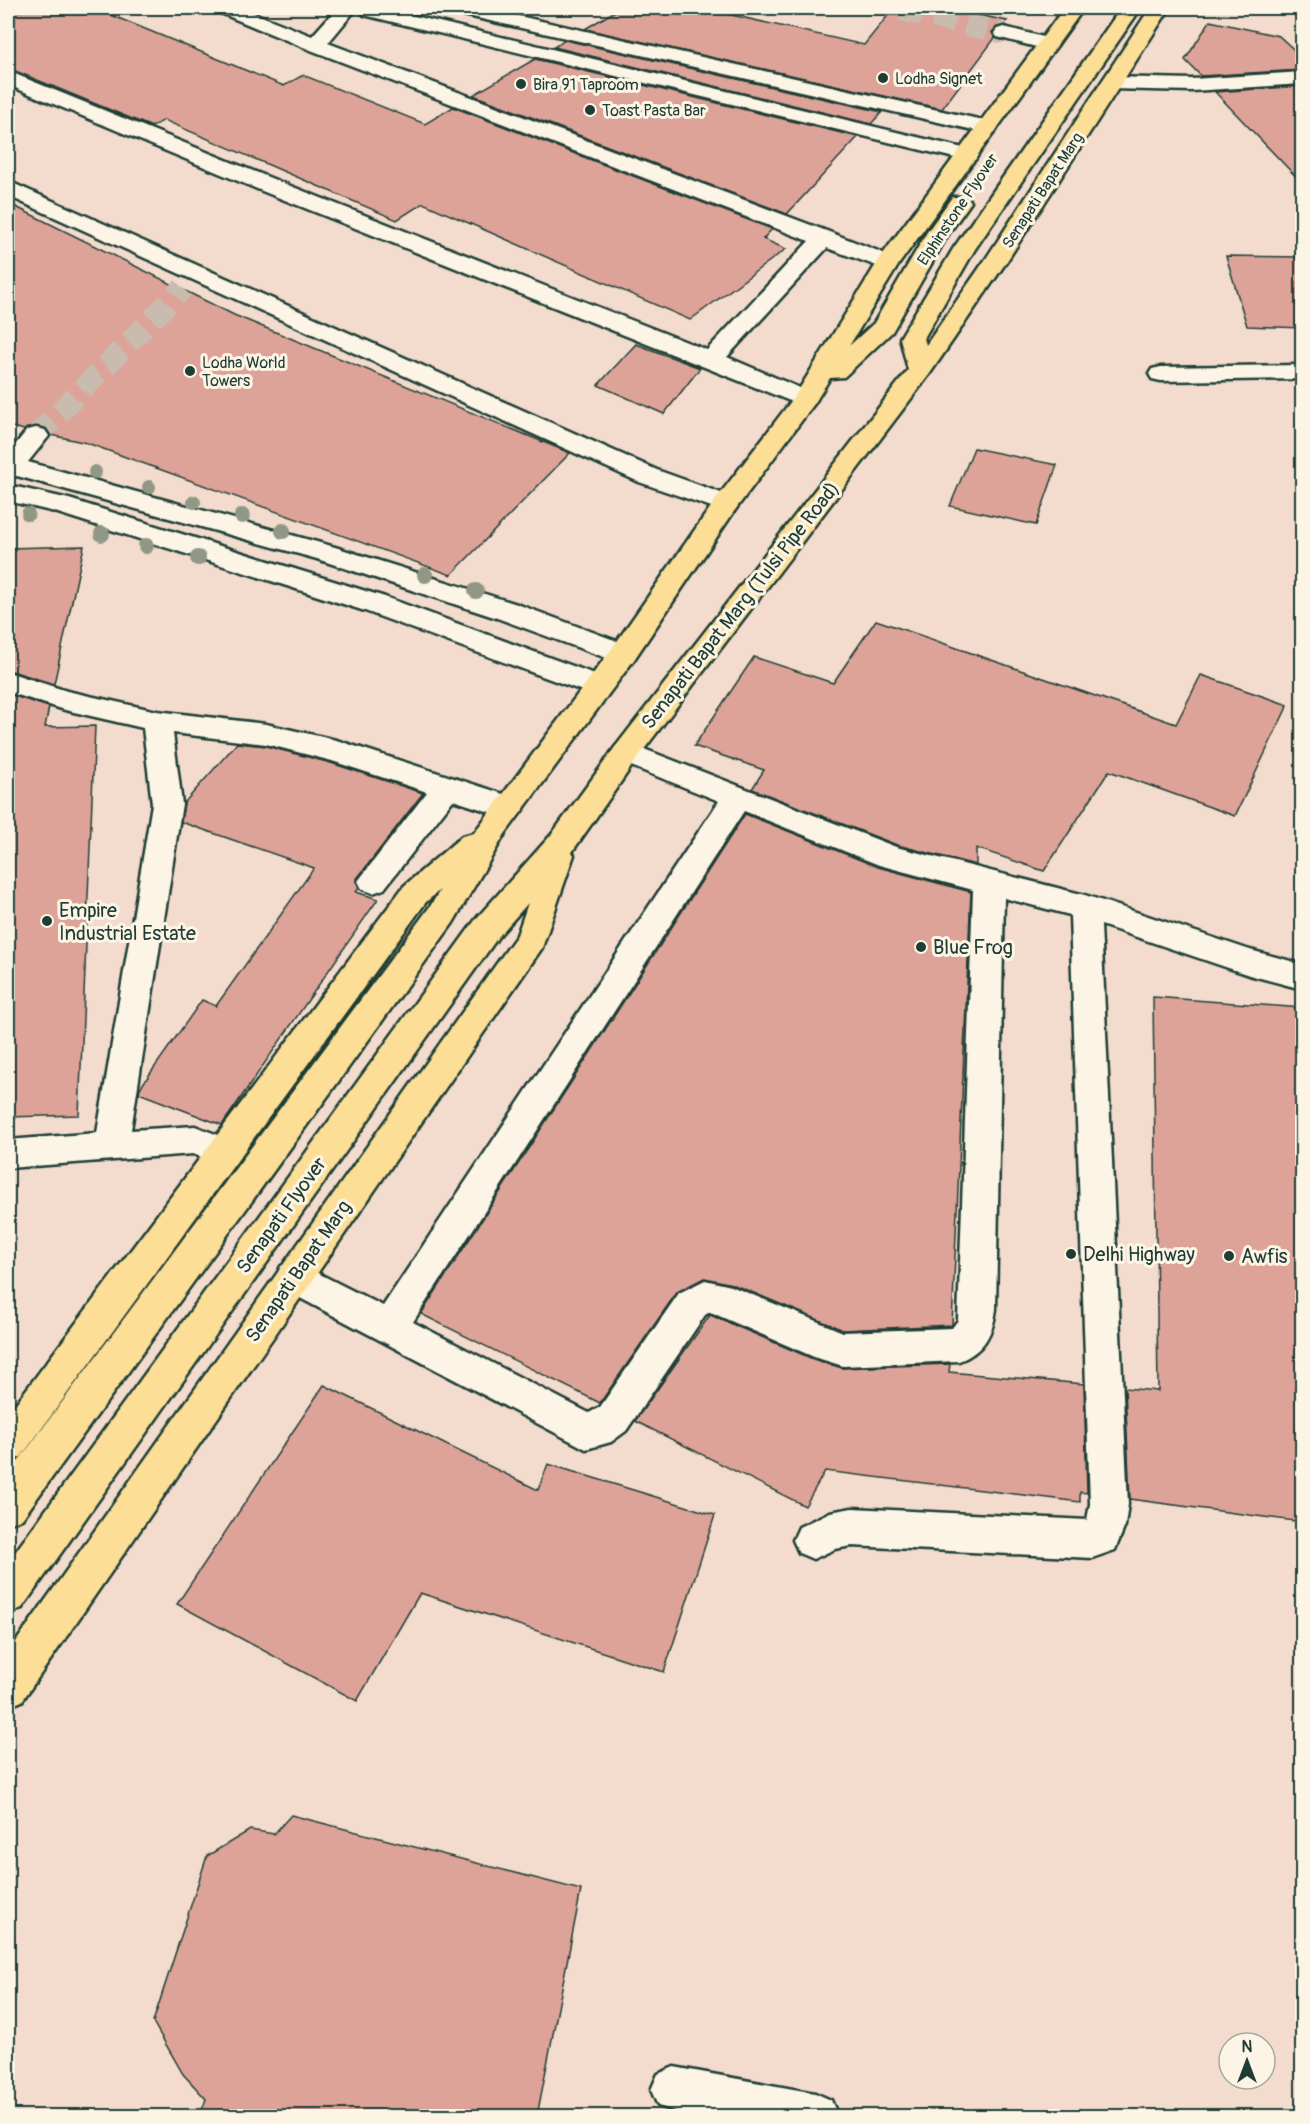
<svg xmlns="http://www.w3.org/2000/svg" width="1310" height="2124" font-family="Pangolin,sans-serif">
<rect width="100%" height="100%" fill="#f3dcce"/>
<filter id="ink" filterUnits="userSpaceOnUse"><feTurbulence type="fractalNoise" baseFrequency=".0167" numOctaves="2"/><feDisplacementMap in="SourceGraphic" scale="12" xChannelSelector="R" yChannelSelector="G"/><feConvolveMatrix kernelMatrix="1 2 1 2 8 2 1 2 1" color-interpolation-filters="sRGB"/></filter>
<g filter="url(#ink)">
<!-- building -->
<g fill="#dda399" stroke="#1f3d34" stroke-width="1.5">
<polygon points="8,8 94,8 284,86 303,75 425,124 453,107 772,229 763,239 786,249 690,320 423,203 397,220 164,120 152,127 8,68"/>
<polygon points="620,8 701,8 864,45 894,8 946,8 1007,21 992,32 995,38 942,109 585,29"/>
<polygon points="1210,21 1279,36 1302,57 1302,70 1201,76 1185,60"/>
<polygon points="565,40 882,112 871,124 554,47"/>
<polygon points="535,59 858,137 787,214 473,95"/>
<polygon points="1302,86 1302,183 1215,92"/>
<polygon points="8,203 234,315 570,453 451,575 87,443 51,435 45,428 36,426 24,430 8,426"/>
<polygon points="1226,256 1302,257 1302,328 1247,326"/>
<polygon points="636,344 700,368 664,414 598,385"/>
<polygon points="974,448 1057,465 1036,525 950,506"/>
<polygon points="84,546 54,684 8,670 8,548"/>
<polygon points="876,620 1176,724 1201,675 1288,705 1235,816 1109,771 1044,871 976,848 976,865 897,845 752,789 764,770 694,746 754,657 833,683"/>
<polygon points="8,694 49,707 45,727 95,726 79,1115 8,1117"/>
<polygon points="237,743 266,746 331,763 423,793 356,880 359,888 356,892 378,899 222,1125 139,1093 140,1088 202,1000 216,1006 314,868 181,822 184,803"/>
<polygon points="745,814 878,867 971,892 952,1325 843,1330 732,1284 704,1278 677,1292 600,1403 421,1314"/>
<polygon points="1153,997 1302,1008 1302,1522 1130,1499 1125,1388 1158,1391"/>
<polygon points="710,1315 813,1359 842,1368 950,1364 949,1372 1084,1384 1087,1493 1080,1492 1080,1502 825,1471 805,1506 635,1421"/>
<polygon points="324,1385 538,1490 548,1464 715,1515 664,1672 420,1593 357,1701 177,1604"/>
<polygon points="291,1815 581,1890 537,2116 200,2116 206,2099 183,2074 153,2022 207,1856 250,1830 274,1834"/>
</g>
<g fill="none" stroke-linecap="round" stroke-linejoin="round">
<!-- minor-tunnel -->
<g stroke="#c9bcaf" stroke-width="22" stroke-dasharray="22 11" stroke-linecap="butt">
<polyline points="901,10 1004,33"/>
<polyline points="36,436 183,288"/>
</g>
<!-- minor casing -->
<g stroke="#1f3d34" stroke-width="5">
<g id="minor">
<polygon points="215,8 241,8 312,36 337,8 357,8 328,43 832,233 896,258 899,263 896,268 888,270 827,248 727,357 814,394 817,399 814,404 805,407 262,191 8,85 8,72 15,74 278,181 707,350 809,241 308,49 218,12"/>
<polygon points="364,8 381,8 967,149 975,150 978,155 975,160 967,161 364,15 361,11"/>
<polygon points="449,8 483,8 987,121 995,122 998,127 995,132 987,133 459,14 452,12"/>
<polygon points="1004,27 1055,40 1058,44 1055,48 1048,50 997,37 994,33 997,29"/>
<polygon points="1302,72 1302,84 1192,91 1111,89 1104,87 1101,83 1104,79 1111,77 1192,79"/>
<polygon points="8,181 657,470 735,498 739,504 735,510 726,512 639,482 8,196"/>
<polygon points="1302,365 1302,379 1161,381 1152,379 1149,374 1152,369 1161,367"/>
<polygon points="36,428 45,430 49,436 28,462 335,547 517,604 633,647 637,654 633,661 623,664 497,618 317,559 17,476 8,478 8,454 27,430"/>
<polygon points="8,485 69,499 385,597 608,679 612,686 608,693 598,696 588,693 365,611 55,512 8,501"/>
<polygon points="8,672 67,691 157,711 266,724 336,740 519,799 523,807 519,815 508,818 453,800 384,889 373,893 362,889 358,881 427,792 332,761 266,744 173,733 182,804 131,1130 195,1126 236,1142 241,1152 236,1162 224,1166 193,1154 8,1168 8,1140 97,1133 152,804 143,728 65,710 8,692"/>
<path d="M626,742L896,847L1085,895L1250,950L1302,964V989L1249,975L1101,925L1128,1504L1125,1526L1115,1550L1092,1558L852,1546L835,1549L813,1559L799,1553L793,1540L799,1527L830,1512L852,1508L1087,1520L1090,1504L1070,915L1004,898L996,1309C993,1334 983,1352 959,1361L843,1366L814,1357L710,1312L705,1315L626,1431L611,1442L586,1449L281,1288L276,1277L281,1266L294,1261L383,1306L719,801L616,760L611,753L616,746ZM744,811L879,865L973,890L958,1320L952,1328L843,1332L731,1286L705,1280L679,1293L600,1407L589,1413L413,1322Z"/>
<polygon points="674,2067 815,2093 831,2100 838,2116 693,2116 658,2106 651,2090 658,2074"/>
</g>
</g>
<!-- major casing -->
<g stroke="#1f3d34" stroke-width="5">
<g id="major">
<polygon points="1064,8 1084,8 899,264 849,346 874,323 927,232 952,197 968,197 971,202 949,233 892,332 844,377 830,378 814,404 735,510 633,661 505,834 453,923 22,1519 8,1524 8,1475 431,905 440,890 426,902 21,1457 8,1462 8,1414 404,886 462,836 474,833 613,647 717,498 795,396 880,258"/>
<polygon points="1121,8 1141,8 975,249 924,338 926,345 985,260 1150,8 1170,8 1007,261 929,375 636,760 572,852 574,855 542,948 22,1701 8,1707 8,1653 517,935 528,903 498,937 22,1608 8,1614 8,1562 476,919 552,834 616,746 908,370 900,338 953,249"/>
</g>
</g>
<!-- minor -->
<use href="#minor" fill="#fcf5e5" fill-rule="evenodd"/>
<!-- major -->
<use href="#major" fill="#fcde96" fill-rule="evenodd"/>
</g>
<!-- trees -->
<g fill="#909785">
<circle cx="95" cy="472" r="7"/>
<circle cx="149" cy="487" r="7"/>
<circle cx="194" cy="502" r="7"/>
<circle cx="28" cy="514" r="7"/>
<circle cx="242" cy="516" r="8"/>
<circle cx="283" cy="531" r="8"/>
<circle cx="102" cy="534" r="8"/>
<circle cx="146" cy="546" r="8"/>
<circle cx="198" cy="558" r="8"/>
<circle cx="425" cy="575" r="8"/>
<circle cx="476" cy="591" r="8"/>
</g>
</g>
<!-- markers -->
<g fill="#1f3d34" stroke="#fcf5e5" stroke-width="2">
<circle cx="883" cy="78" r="6"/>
<circle cx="521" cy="84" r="6"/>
<circle cx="590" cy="110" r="6"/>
<circle cx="190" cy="371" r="6"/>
<circle cx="47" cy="921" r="6"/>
<circle cx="921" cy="947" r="6"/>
<circle cx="1071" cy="1254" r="6"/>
<circle cx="1229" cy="1256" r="6"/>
</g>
<g text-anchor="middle" stroke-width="6" stroke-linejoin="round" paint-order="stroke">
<!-- far-poi labels -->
<g font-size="16" fill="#1f3d34" stroke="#fcf5e5" text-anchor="start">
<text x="895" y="84">Lodha Signet</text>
<text x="533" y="90">Bira 91 Taproom</text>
<text x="602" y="116">Toast Pasta Bar</text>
<text x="202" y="368">Lodha World<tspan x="202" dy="18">Towers</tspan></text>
</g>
<!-- far-street labels -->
<g font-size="16" fill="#1f3d34" stroke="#fcf5e5">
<text transform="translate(1042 190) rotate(-57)" y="6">Senapati Bapat Marg</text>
<text transform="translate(957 209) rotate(-56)" y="6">Elphinstone Flyover</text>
</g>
<!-- street labels -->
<g font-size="20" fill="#1f3d34" stroke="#fcf5e5">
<text transform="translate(740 605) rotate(-52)" y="7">Senapati Bapat Marg (Tulsi Pipe Road)</text>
<text transform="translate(281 1215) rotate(-54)" y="7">Senapati Flyover</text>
<text transform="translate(298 1271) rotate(-55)" y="7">Senapati Bapat Marg</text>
</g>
<!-- poi labels -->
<g font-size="20" fill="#1f3d34" stroke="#fcf5e5" text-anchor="start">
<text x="59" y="917">Empire<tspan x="59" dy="23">Industrial Estate</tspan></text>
<text x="933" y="954">Blue Frog</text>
<text x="1083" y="1261">Delhi Highway</text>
<text x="1241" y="1263">Awfis</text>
</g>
</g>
<!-- margin -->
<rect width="1310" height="2124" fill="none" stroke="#fcf5e5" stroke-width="30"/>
<rect x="15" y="15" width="1280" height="2094" fill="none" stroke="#1f3d34" stroke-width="2" filter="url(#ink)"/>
<!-- north arrow -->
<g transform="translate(1247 2061)"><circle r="28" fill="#fcf5e5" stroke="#a4ab9e" stroke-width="1.5"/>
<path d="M0-4.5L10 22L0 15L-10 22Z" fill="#1f3d34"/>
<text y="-9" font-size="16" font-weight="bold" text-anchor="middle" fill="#1f3d34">N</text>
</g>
</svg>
